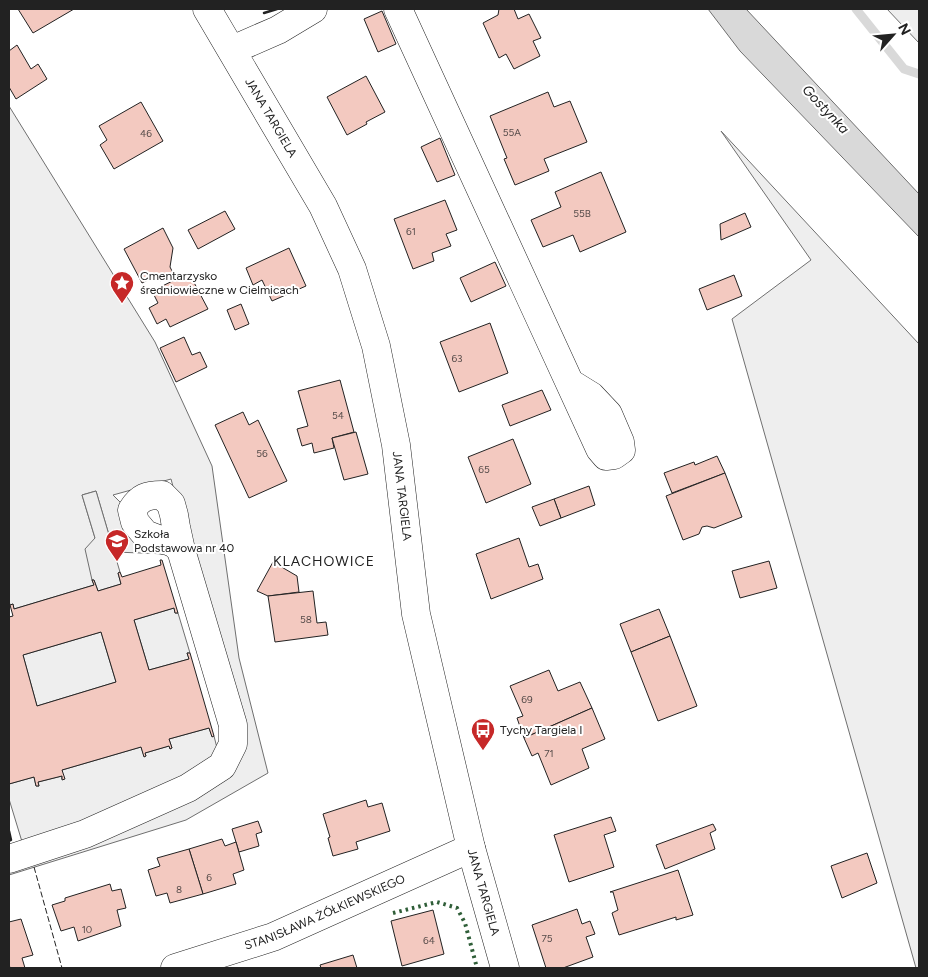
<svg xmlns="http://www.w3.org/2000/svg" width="928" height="977" font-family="Figtree,sans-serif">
<rect width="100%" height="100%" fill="#fff"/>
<!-- green -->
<g fill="#eee" stroke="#6f6f6f">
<polygon points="887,9 919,9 919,43"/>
<polygon points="9,106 155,342 212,466 239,658 268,773 186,820 9,875 9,868 238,764 188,543 171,479 113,495 167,549 168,554 114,552 96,491 82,495 95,538 92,580 94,585 14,609 13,604 10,605 9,600"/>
<polygon points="721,131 919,344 919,968 916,968 732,319 811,260"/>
<polygon points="174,608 175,613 178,613 190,653 187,653 189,659 149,670 134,620"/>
<polygon points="101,632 116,682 37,706 23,655"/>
<polygon points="209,728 212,736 214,736 217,748 210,761 186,778 23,845 9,799 9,784 34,777 36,786 39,786 38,782 62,776 62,779 62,770 141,747 144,756 146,756 145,753 169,746 170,749 172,748 169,739"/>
</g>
<!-- parking -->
<polygon fill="#ededed" stroke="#6f6f6f" points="96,491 120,572 118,573 121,584 98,591 94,580 92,580 85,549 95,538 82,495"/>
<!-- water -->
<polygon fill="#d9d9d9" stroke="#6f6f6f" points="708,9 746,9 919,194 919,237 740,51"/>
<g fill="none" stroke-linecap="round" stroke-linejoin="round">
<!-- stream -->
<polyline stroke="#d9d9d9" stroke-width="9" points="856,9 904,69 919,74"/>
</g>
<!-- building -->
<g fill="#f3c9c0" stroke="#222" fill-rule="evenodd">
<polygon points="18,9 74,9 33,33"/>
<polygon points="499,9 514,9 518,19 529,14 541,38 533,41 540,56 514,69 506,54 499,58 483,23 498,15"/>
<polygon points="382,11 396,44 378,52 364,19"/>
<polygon points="17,45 31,69 38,64 47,79 16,99 9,87 9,51"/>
<polygon points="366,76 385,112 366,122 367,124 347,135 327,97"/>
<polygon points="548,92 554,107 570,101 587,142 544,159 549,171 515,185 504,159 507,158 490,116"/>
<polygon points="141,102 163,141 114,169 100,145 107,140 99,126"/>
<polygon points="440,138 455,175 437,182 421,147"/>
<polygon points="601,172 626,232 580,252 573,235 543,247 531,220 561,207 555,192"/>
<polygon points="445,200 457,230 446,234 451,246 432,253 434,261 413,269 394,219"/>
<polygon points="225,211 235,229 198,249 188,230"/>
<polygon points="745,213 751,227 721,240 720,224"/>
<polygon points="163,228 173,248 170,267 173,273 160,281 157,275 142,283 124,249"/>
<polygon points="289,248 306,286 272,301 262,280 253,285 246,268"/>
<polygon points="495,262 506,286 471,302 460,278"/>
<polygon points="189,273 208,309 170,327 166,319 157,324 149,308 158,303 152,291"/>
<polygon points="734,275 742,296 707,310 699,289"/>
<polygon points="241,304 249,324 235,330 227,310"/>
<polygon points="490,323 508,373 459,392 440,342"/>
<polygon points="184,337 192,355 200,352 207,367 176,382 160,348"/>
<polygon points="340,380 354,432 332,438 334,448 314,453 312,443 302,446 297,429 308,426 298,391"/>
<polygon points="542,390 551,410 510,426 502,405"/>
<polygon points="243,412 249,425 258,420 287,481 249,498 215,425"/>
<polygon points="356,432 368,474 344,480 332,438"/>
<polygon points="513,439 531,484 486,503 468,457"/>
<polygon points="717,456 725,473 672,493 664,473 694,462 695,465"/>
<polygon points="725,473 742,517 714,528 707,526 702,527 699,534 683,540 666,496"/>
<polygon points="589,486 595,505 561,518 554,499"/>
<polygon points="554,499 561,518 540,526 532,507"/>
<polygon points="519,538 529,567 538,564 543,579 491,599 476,554"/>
<path d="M160,560H162L178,613H175L174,608L134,620L149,670L189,659L187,653H190L214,736L212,737L209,728L169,739L172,748L170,749L169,746L145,753L146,756L144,757L141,747L62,770L65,779L62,780V776L38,782L39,786H36L34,777L9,784V617L13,616L10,605L13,604L14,609L94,585L92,580H94L98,591L121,584L118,573L120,572L122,577L161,565ZM101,632L116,682L37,706L23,655Z"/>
<polygon points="769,561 777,588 740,598 732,571"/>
<polygon points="273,562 297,576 299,592 268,596 257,591"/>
<polygon points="313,591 317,623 326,622 328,635 275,642 268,596"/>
<polygon points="659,609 670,636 631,652 620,624"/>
<polygon points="670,636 697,706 658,721 631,652"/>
<polygon points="549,670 558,691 580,682 592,708 524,738 517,718 523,716 510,686"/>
<polygon points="592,708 605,739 582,749 589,768 551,785 538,753 532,756 524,738"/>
<polygon points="366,800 368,807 382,803 390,831 356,842 358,849 333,856 328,838 330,837 323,814"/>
<polygon points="611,817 616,831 604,835 614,867 569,882 554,835"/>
<polygon points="258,821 262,832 256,834 259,846 239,852 232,829"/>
<polygon points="713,824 716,830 710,833 715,849 665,869 656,845"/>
<polygon points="222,839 225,846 236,842 244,870 233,874 236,884 203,894 189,849"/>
<polygon points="189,849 203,894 170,903 167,893 156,896 148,870 160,866 157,858"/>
<polygon points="867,853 877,883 842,898 831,866"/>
<polygon points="678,870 693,915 676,920 676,917 619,935 612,913 618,910 613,892 610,892"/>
<polygon points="110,884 112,891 121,889 126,908 117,910 121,926 78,941 74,927 61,931 52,905 65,901 65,898"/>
<polygon points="577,909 582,924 590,921 595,934 586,937 593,957 563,968 546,968 532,925"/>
<polygon points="433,910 444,954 402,966 391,921"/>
<polygon points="21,919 33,955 22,958 25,968 10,968 9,964 9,922"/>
<polygon points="353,955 357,968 321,968 320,965"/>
</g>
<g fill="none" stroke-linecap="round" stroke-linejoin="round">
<!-- minor casing -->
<g stroke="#222" stroke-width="29">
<g id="minor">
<path id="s1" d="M207,9L323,206L352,269L376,346L396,445L416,614L471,848L505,968"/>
<polyline points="398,9 600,449 606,456 614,455 621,450 620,442 608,414 591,396 570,383"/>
<polyline points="232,50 278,30 313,9"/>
<path d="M9,859L85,834L188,788L222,766L233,744V725L181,550L176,527L174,515L171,504L162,495C147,495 140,497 132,510L135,522L145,534L158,539L168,541L175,544L181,550"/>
<path id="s2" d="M175,968L273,937L471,848"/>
</g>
</g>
<!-- minor -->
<use href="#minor" stroke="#fff" stroke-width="28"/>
<!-- hedge -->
<polyline stroke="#2f5e38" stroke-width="4" stroke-dasharray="2.5 4" stroke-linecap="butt" points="393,913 437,902 457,908 465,923 477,968"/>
<!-- fence -->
<polyline stroke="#222" stroke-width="1" stroke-dasharray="6 2.5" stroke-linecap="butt" points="34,867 62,968"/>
<!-- wall -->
<g stroke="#222" stroke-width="2.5">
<polyline points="264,13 277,9"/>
<polyline points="9,831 11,840 9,841"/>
</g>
</g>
<!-- icons -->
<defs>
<g id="sight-pin" transform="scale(1.25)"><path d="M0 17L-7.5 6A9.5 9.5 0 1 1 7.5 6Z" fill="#c62828" stroke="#fff"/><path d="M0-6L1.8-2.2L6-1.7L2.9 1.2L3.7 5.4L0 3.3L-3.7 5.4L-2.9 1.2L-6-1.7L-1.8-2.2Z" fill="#fff"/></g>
<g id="school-pin" transform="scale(1.25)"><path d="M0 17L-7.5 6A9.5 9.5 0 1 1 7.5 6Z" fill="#c62828" stroke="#fff"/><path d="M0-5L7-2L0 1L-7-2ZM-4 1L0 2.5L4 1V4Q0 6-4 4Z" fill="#fff"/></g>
<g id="bus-pin" transform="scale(1.25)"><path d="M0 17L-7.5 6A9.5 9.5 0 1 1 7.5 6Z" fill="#c62828" stroke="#fff"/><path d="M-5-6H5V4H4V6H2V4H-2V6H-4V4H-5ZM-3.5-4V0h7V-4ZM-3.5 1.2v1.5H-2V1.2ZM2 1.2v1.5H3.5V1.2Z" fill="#fff"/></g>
</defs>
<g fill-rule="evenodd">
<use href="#sight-pin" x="122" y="283"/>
<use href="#school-pin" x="117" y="541"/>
<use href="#bus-pin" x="483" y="730"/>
</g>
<g text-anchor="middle" stroke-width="4" stroke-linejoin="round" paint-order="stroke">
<!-- number labels -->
<g font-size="10" fill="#564c4a">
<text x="512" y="136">55A</text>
<text x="146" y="137">46</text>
<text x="582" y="217">55B</text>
<text x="411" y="235">61</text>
<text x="457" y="362">63</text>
<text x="338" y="419">54</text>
<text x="262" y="457">56</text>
<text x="484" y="473">65</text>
<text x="306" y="623">58</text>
<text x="527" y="703">69</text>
<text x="549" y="757">71</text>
<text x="209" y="881">6</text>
<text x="179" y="893">8</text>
<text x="87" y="933">10</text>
<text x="547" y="942">75</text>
<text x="429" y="944">64</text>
</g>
<!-- street labels -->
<g font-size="12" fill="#222" stroke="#fff">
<text dy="4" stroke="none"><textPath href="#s1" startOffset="126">JANA TARGIELA</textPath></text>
<text dy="4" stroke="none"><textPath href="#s1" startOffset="531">JANA TARGIELA</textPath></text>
<text dy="4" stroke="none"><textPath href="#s1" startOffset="936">JANA TARGIELA</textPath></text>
<text dy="4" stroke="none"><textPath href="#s2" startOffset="160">STANISŁAWA ŻÓŁKIEWSKIEGO</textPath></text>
</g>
<!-- poi labels -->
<g font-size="12" fill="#222" stroke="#fff" text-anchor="start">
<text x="140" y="280">Cmentarzysko<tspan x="140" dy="14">średniowieczne w Cielmicach</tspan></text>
<text x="134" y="538">Szkoła<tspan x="134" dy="14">Podstawowa nr 40</tspan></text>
<text x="500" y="734">Tychy Targiela I</text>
</g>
<!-- water labels -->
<g font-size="14" font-style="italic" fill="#222" stroke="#fff">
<text transform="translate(826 109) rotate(47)" y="5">Gostynka</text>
</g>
<!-- neighbourhood labels -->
<g font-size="14" letter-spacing="1" fill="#222" stroke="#fff">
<text x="324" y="566">KLACHOWICE</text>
</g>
</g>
<!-- border -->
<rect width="928" height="977" fill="none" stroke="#222222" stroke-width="20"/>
<!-- north arrow -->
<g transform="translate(893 35) rotate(63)" stroke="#ffffff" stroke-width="4" paint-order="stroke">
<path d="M0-4L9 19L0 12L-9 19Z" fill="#222222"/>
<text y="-8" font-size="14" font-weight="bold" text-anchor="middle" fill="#222222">N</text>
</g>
</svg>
